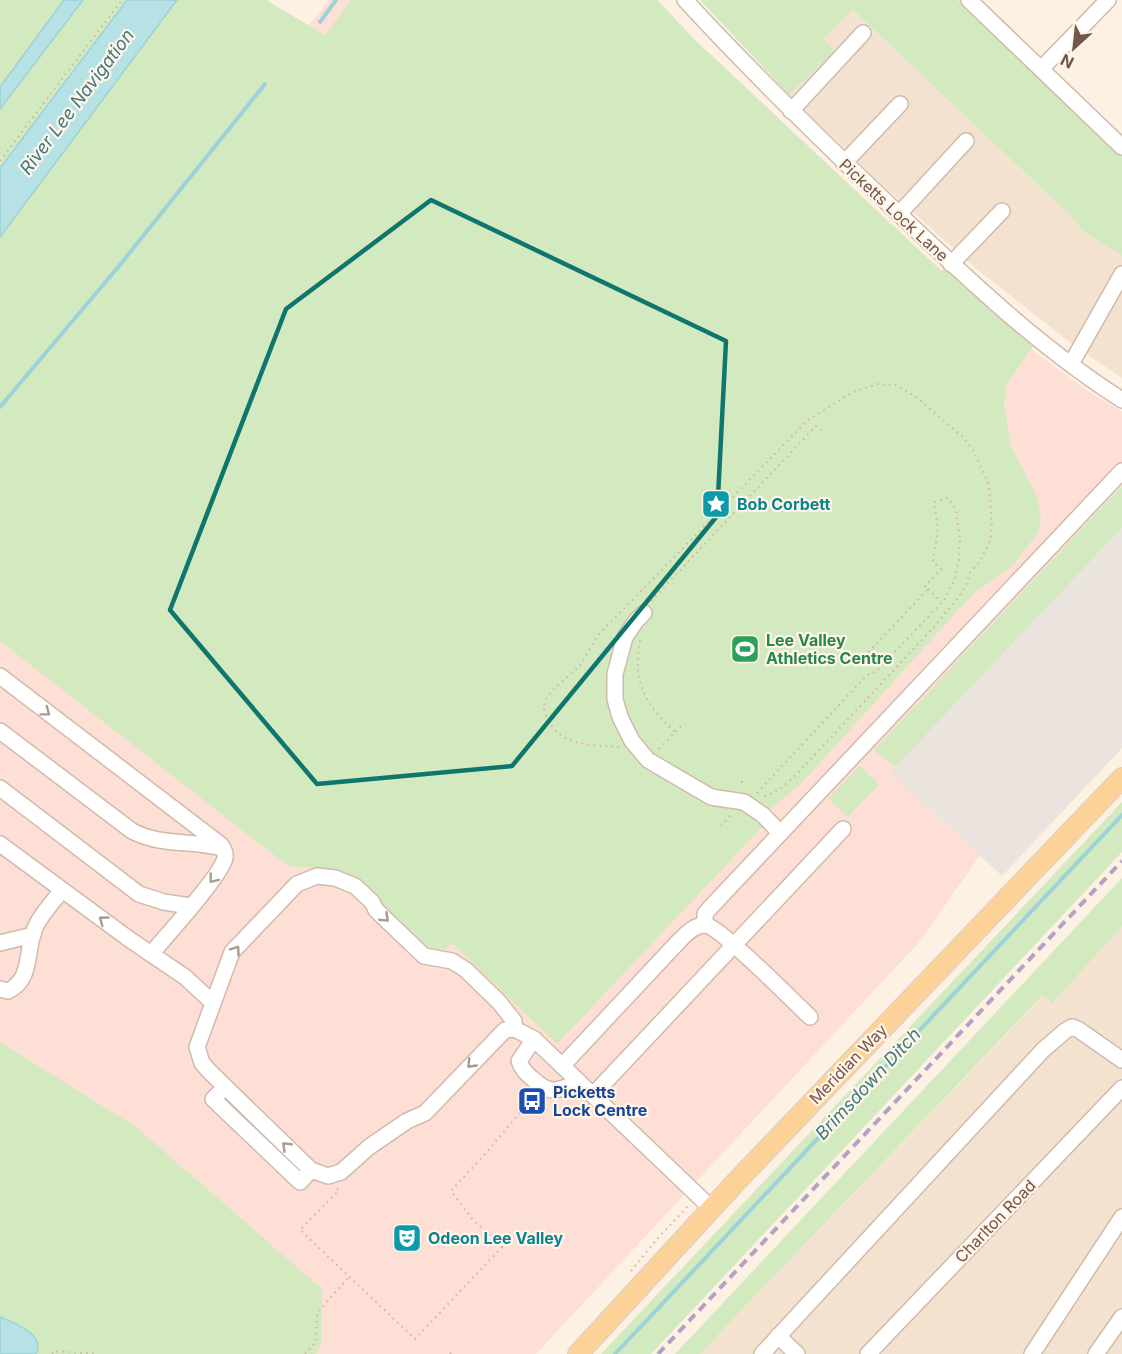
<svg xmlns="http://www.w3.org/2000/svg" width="1122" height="1354" font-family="Inter,sans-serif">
<rect width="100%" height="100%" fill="#fcf1e2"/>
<!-- residential -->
<g fill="#f4e2d0">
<polygon points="853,10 1072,217 1082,230 1122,256 1122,378 1072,344 974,267 876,179 789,95 835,51 822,38"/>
<polygon points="1122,927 1122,1354 700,1354 1044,995 1052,1002"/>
</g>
<!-- commercial -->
<polygon fill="#fddfd5" points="177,0 268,0 304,31 330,0 657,0 695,40 972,299 1031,349 1082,387 1122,412 1122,528 891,772 980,855 921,940 536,1354 0,1354 0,237"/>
<!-- industrial -->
<polygon fill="#ebe3dd" points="1122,528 1122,748 1002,876 890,772"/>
<!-- green -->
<g fill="#d3eac0">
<polygon points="0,0 64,0 0,87"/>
<polygon points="83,0 127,0 0,168 0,109"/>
<polygon points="177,0 266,0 325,35 351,0 657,0 695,40 941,271 945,268 1034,345 1007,384 1004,402 1010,444 1037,496 1041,519 1038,533 1013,565 973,594 798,787 767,811 758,821 763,826 557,1044 453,944 444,949 431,951 400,923 359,879 338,870 288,866 0,641 0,237"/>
<polygon points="700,0 958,0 1041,69 1122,148 1122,256 1082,230 1072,217 853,10 823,38 835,51 789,95"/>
<polygon points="1122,486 1122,528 895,767 874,750"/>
<polygon points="860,766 879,784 848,817 828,799"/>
<polygon points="1122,802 1122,852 651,1354 601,1354"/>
<polygon points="1122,878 1122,927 1052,1003 1043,995 700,1354 675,1354"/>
<polygon points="0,1042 136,1127 322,1289 321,1347 315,1354 0,1354"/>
</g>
<!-- water -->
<g fill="#b6e2e6" stroke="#9cd2d8" stroke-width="1.5">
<polygon points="64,0 83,0 0,109 0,87"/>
<polygon points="127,0 177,0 0,237 0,168"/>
<path d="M0,1317C14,1323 46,1334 36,1354H0Z"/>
</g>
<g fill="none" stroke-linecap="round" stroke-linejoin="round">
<!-- stream -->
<g stroke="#9cd2d8" stroke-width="4">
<polyline points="320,22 336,0"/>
<polyline points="0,407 119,266 265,84"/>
<polyline points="615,1354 1122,815"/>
</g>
<!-- minor casing -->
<g stroke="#d0baab" stroke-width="18">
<g id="minor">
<path d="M685,0C753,74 825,144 898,213C969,280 1039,347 1122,400"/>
<polyline points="969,0 1122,147"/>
<polyline points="1041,69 1108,0"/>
<polyline points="791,111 863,33"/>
<polyline points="844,163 900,104"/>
<polyline points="899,214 966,141"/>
<polyline points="951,264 1002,211"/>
<polyline points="1071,364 1122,274"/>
<polyline points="644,613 636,621 625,637 615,674 615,699 620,717 632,741 648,760 711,797 744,802 763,815 780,833"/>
<path d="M0,676L221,845C224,850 226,853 225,858C221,876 166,936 151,954"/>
<path d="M0,731L132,831C160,846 192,840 222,848"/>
<polyline points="0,788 139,894 164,902 190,906"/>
<polyline points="0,844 129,939 185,977 213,1003"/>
<polyline points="705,925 705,914 709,909 1122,471"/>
<polyline points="0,943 33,935"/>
<path d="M0,989L8,991C35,978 24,946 37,924C43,912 54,901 62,890"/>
<polyline points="515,1029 514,1021 499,1002 466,970 452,961 424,956 376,910 372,902 355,886 335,878 317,876 297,884 232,952 197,1047 202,1063 209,1071 311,1170 328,1176 341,1172 369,1147 407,1121 425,1113 505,1030 515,1029 534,1039 711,1208"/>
<path d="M534,1039L519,1061C522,1070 527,1074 534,1080C551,1096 559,1090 579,1082"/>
<path d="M562,1066L679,941C686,934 695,924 706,925C721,928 794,1002 810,1017"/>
<polyline points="225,1087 213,1099 300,1182 311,1170"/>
<polyline points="593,1095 843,829"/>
<polyline points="778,1336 797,1354"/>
<polyline points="762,1354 1043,1050 1065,1031 1072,1027 1079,1030 1122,1060"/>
<polyline points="868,1354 1122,1088"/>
<polyline points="1032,1354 1122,1217"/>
<polyline points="1096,1354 1122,1317"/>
</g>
</g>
<!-- major casing -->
<g stroke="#d8d0cc" stroke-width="22">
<polyline id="major" points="578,1354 736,1182 1122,778"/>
</g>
<!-- path -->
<g stroke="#d7b09c" stroke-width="2" stroke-dasharray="1.5 4.5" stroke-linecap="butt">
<polyline points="0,161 122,0"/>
<polyline points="928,589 941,602"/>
<polyline points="651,601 816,426 821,430 819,432"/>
<path d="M640,640C632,681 645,705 675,732"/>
<path d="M619,747C592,745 560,747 547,718C544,713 543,707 545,701C552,687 567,679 577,668C587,658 591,644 600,633L808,420L853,392L878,384L895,385L915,396L964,438L973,450L988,482L990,496L992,527L990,541L980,561L970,573L966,585L958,598L932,629L796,775L780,789L762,798"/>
<polyline points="659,749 684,723"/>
<polyline points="742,781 742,787"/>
<polyline points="757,793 867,675 877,671 944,600 954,581 959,559 960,538 956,510 950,500 947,498 934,502 938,529 933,561 941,569 925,586 928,589 862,659"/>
<polyline points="721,826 732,814"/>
<polyline points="337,1189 339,1190 300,1230 415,1339 502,1247 473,1220 451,1191 485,1154 534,1096"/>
<polyline points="631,1271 657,1239 689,1205"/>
<polyline points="52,1354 54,1351 94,1354"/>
<polyline points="305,1354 316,1342 317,1313 349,1277"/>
<polyline points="450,1354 454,1350"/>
</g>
<!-- minor -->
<use href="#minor" stroke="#fff" stroke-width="15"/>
<!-- major -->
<use href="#major" stroke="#fcd299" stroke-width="20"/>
<!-- rail -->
<polyline stroke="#b3a1c6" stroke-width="4" stroke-dasharray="9 6" stroke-linecap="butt" points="658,1354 1122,861"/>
</g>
<!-- one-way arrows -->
<defs><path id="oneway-chevron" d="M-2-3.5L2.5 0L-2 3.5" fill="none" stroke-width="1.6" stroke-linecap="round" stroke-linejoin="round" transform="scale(1.5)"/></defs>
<g stroke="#ac9a91">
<use href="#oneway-chevron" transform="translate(46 712) rotate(37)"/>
<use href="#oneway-chevron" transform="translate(213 879) rotate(128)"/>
<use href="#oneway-chevron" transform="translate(385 918) rotate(44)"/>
<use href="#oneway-chevron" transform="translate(103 920) rotate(-144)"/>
<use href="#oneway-chevron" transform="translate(236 950) rotate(-55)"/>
<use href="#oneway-chevron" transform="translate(471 1064) rotate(134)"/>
<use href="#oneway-chevron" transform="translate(286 1146) rotate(-136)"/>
</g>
<!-- marked area -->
<path fill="none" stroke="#0f766e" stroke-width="4.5" stroke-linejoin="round" d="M431,200L726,341L717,516L512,766L317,784L170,610L286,309Z"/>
<!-- icons -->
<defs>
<g id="sight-square" transform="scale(1.5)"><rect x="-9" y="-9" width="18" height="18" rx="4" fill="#0f9aa8" stroke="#fff5e8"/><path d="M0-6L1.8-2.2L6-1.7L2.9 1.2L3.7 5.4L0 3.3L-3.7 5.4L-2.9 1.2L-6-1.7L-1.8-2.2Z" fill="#fff"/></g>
<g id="stadium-square" transform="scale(1.5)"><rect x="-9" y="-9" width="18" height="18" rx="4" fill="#2e9e5b" stroke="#fff5e8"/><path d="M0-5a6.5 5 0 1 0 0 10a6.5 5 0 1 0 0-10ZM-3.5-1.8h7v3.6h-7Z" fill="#fff"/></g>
<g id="bus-square" transform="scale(1.5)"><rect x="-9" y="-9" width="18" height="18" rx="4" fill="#1a4fb4" stroke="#fff5e8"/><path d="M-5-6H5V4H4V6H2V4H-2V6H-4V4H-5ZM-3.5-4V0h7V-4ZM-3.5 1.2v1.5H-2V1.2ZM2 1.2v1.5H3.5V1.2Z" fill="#fff"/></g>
<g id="theatre-square" transform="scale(1.5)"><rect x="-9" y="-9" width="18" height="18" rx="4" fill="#0f9aa8" stroke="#fff5e8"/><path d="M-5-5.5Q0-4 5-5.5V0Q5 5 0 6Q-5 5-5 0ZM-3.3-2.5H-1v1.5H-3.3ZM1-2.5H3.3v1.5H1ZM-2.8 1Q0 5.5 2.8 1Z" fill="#fff"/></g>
</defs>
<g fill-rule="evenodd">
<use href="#sight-square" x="716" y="504"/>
<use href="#stadium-square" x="745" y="649"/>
<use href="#bus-square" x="532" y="1101"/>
<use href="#theatre-square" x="407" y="1238"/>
</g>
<g text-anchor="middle" stroke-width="4.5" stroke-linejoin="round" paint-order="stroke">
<!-- street labels -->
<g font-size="16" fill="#745648" stroke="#fff5e8">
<text transform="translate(894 210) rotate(43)" y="6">Picketts Lock Lane</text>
<text transform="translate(848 1064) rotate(-46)" y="6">Meridian Way</text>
<text transform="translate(995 1221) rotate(-46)" y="6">Charlton Road</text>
</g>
<!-- culture labels -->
<g font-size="16" font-weight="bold" fill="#0d838f" stroke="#fff5e8" text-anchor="start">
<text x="737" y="510">Bob Corbett</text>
<text x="428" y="1244">Odeon Lee Valley</text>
</g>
<!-- leisure labels -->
<g font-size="16" font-weight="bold" fill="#27864d" stroke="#fff5e8" text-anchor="start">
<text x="766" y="646">Lee Valley<tspan x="766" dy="18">Athletics Centre</tspan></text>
</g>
<!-- transit labels -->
<g font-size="16" font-weight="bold" fill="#164399" stroke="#fff5e8" text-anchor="start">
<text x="553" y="1098">Picketts<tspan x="553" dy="18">Lock Centre</tspan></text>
</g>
<!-- water labels -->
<g font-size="18" font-style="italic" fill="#3f7a81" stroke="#fff5e8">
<text transform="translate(77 102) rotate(-53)" y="6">River Lee Navigation</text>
<text transform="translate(868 1084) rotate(-47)" y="6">Brimsdown Ditch</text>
</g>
</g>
<!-- north arrow -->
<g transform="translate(1074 48) rotate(207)" stroke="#fff5e8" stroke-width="4.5" paint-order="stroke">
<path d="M0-4.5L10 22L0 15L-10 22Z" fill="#745648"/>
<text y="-9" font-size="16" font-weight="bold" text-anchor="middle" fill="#745648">N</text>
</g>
</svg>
